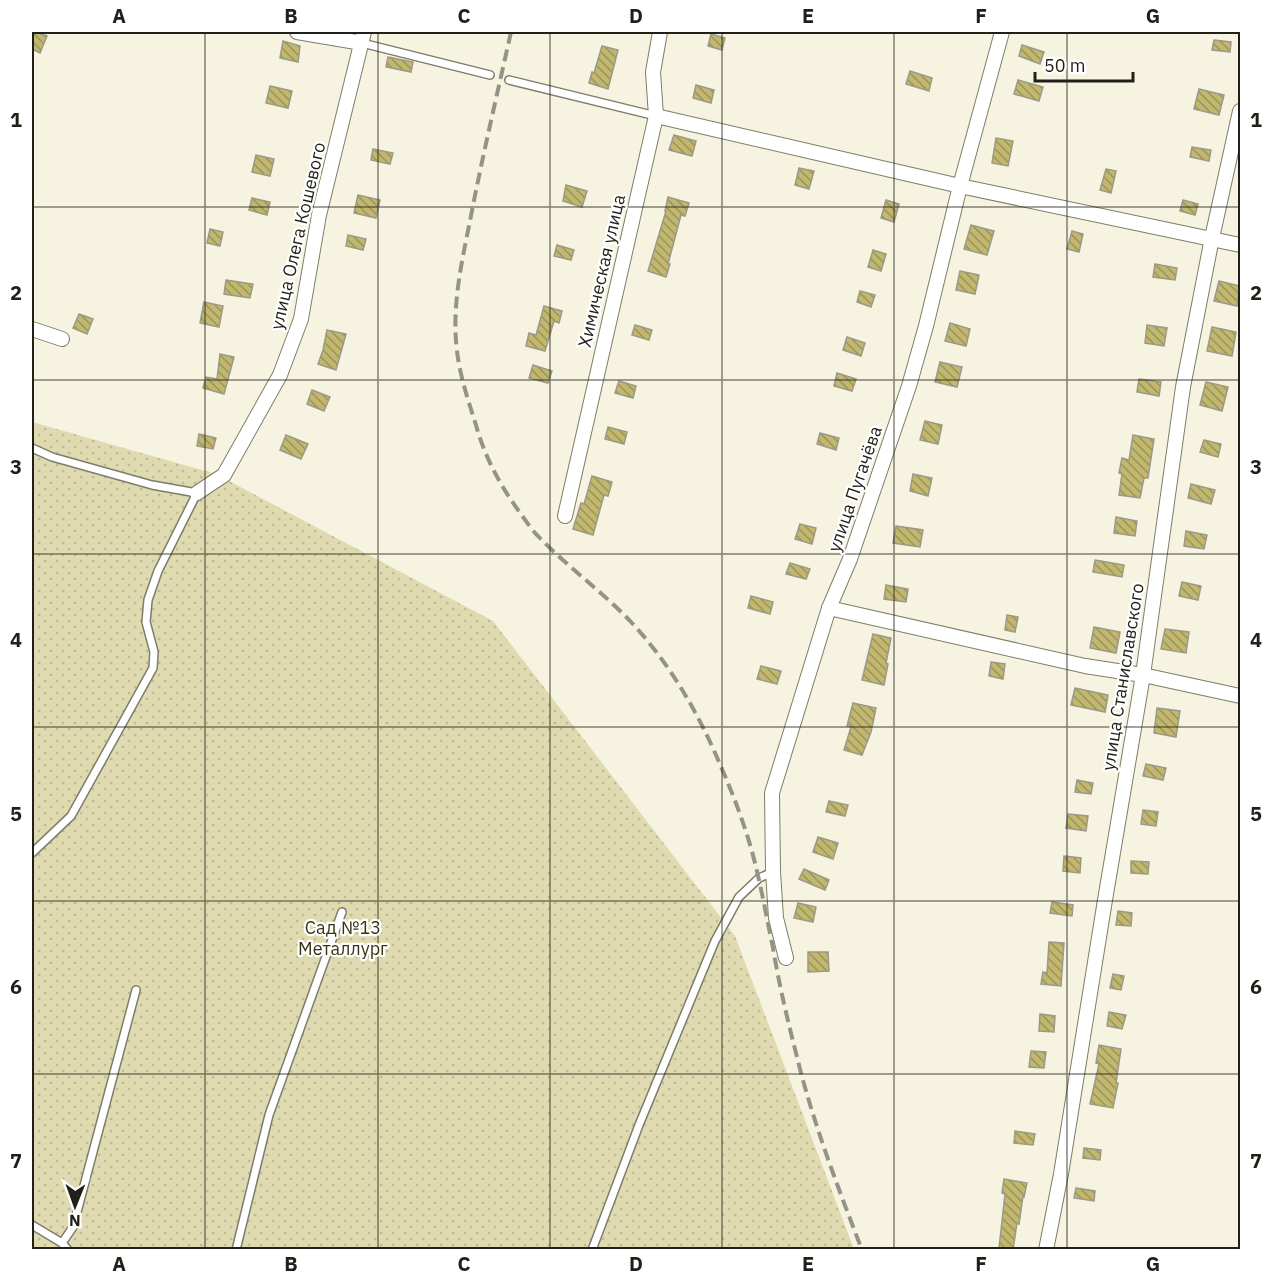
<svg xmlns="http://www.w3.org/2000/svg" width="1272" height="1281" font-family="'IBM Plex Sans',sans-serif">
<defs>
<pattern id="garden-dots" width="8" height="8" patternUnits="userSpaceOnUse" patternTransform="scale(1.5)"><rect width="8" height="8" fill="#e0dab0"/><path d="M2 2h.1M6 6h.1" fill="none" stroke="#c0bb97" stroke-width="1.8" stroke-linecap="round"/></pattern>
<pattern id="building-back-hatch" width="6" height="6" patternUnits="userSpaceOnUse" patternTransform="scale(1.5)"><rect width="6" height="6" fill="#c1b76f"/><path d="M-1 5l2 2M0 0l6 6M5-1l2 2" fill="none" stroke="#9c945a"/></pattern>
</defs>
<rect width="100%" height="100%" fill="#f6f4e1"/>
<!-- garden -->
<polygon fill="url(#garden-dots)" points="32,422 216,474 493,621 735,936 854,1249 32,1249"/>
<!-- building -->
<g fill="url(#building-back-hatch)" stroke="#9b9988" stroke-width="1.5">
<polygon points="32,32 36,32 47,36 40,53 32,49"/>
<polygon points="711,34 725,38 722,50 708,46"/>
<polygon points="1214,40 1231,42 1230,52 1212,50"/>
<polygon points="283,41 300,46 298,62 280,58"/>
<polygon points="1022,45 1044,52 1040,64 1019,56"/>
<polygon points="602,46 618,50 608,89 589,83 592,72 594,73"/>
<polygon points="388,57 413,62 411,72 386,67"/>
<polygon points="910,71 932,78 929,91 906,84"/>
<polygon points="1018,80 1043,87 1039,101 1014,94"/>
<polygon points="696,85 714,90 711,103 693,98"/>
<polygon points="270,86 292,91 288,108 266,103"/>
<polygon points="1199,89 1224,95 1219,115 1194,109"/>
<polygon points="674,135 696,141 692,156 669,150"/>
<polygon points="996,138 1013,141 1008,166 992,163"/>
<polygon points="1192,147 1211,150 1209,161 1190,157"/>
<polygon points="373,149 393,153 390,164 371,160"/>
<polygon points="256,155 274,159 270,176 252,172"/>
<polygon points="799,168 814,171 809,189 795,185"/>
<polygon points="1106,169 1116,171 1111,193 1100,190"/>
<polygon points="566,185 587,191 582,207 563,201"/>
<polygon points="358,195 380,200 376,218 354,213"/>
<polygon points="668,197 689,203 685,216 681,215 668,264 670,264 666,277 648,271 666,211 665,211"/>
<polygon points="252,198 270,202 267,215 249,210"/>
<polygon points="886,200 899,204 894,222 881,218"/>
<polygon points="1183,200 1198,204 1195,215 1180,211"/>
<polygon points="971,225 994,231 987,255 964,249"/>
<polygon points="210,229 223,232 220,246 207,243"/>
<polygon points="1072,231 1083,234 1079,252 1067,249"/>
<polygon points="348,235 366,239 363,250 346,246"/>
<polygon points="557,245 574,250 571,260 554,256"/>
<polygon points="873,250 886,254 881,271 868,267"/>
<polygon points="1155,264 1177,268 1175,280 1153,277"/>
<polygon points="960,271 979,275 975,294 956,290"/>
<polygon points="226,280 253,284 250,298 224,294"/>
<polygon points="1219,281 1240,286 1237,306 1214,301"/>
<polygon points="860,291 875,295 871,307 857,302"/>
<polygon points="204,302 223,306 219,327 200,323"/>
<polygon points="544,306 562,311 559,323 554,321 545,351 526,346 529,333 536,335"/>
<polygon points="79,314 93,319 87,334 73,328"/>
<polygon points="950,323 970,329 966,346 945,341"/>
<polygon points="635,325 652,330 649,340 632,335"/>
<polygon points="1147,325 1167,328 1164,346 1145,343"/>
<polygon points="1212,327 1236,332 1232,356 1207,351"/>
<polygon points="327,330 346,334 336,370 318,364 323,350"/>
<polygon points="847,337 865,343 861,356 843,350"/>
<polygon points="220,354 234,357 224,394 203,388 206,377 217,379"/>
<polygon points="940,362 962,367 957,387 935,382"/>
<polygon points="533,365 552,371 548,383 529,378"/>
<polygon points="837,373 856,379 852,391 834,386"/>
<polygon points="1139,379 1161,382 1159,396 1137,392"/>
<polygon points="619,381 636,386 633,398 615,393"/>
<polygon points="1206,382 1228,387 1222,411 1200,405"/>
<polygon points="312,390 330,397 324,411 307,404"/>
<polygon points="925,421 942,425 938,444 920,440"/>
<polygon points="608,427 627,432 624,444 605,439"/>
<polygon points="820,433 839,438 836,450 817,444"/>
<polygon points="199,434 216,438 213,449 197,446"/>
<polygon points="286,435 308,444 301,459 280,450"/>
<polygon points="1133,435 1154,439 1148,478 1144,478 1140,498 1119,495 1122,474 1119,473 1122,458 1129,460"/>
<polygon points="1204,440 1221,444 1218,457 1200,452"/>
<polygon points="913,474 932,478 928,496 910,491"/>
<polygon points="592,476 612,482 608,496 604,495 593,535 573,529 581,503 584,504"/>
<polygon points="1191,484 1215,490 1211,504 1188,498"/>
<polygon points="1116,517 1137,521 1135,536 1114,533"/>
<polygon points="800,524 816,528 812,544 795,539"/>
<polygon points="896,526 923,530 920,547 893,543"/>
<polygon points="1186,531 1207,535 1204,549 1184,546"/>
<polygon points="1095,560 1124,565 1122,577 1093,572"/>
<polygon points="790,563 810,569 806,579 786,574"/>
<polygon points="1182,582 1201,586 1198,600 1179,596"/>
<polygon points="886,585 908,589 906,602 884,599"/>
<polygon points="751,596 773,602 770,614 748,608"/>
<polygon points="1007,615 1018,617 1015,632 1005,630"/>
<polygon points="1094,627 1120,632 1116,653 1090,648"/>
<polygon points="1165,629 1189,632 1186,653 1161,649"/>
<polygon points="873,634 891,638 886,663 888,664 884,685 862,680"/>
<polygon points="991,662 1005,664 1003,679 989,676"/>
<polygon points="761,666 781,671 777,684 757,679"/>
<polygon points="1075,688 1108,695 1105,712 1071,705"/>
<polygon points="853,703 876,708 871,732 862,755 844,750 851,727 847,726"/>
<polygon points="1157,708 1180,711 1176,737 1154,733"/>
<polygon points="1146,764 1166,768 1163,780 1143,776"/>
<polygon points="1077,780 1093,783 1091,794 1075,792"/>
<polygon points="829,801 848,805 845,816 826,812"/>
<polygon points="1143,810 1158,812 1156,826 1141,824"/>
<polygon points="1068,814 1088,816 1086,831 1066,828"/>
<polygon points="818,837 838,843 833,859 813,852"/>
<polygon points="1064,856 1081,858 1080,873 1063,871"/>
<polygon points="1131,861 1149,862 1148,874 1131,873"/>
<polygon points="804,869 829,880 825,890 799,879"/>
<polygon points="1052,902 1073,905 1072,916 1050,913"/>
<polygon points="798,903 816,907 813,922 794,918"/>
<polygon points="1118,911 1132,913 1131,926 1116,925"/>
<polygon points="1049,942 1064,943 1061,986 1041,984 1043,972 1047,973"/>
<polygon points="808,952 828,952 829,971 808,972"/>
<polygon points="1113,974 1124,976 1121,990 1110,988"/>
<polygon points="1109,1012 1126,1015 1122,1029 1107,1026"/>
<polygon points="1040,1014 1055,1016 1054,1032 1039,1031"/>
<polygon points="1099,1045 1121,1049 1116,1083 1118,1083 1113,1108 1090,1104 1099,1064 1096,1063"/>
<polygon points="1031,1051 1046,1052 1044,1068 1029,1067"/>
<polygon points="1015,1131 1035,1134 1033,1145 1014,1143"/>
<polygon points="1084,1148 1101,1150 1100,1160 1083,1158"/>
<polygon points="1004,1179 1027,1183 1024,1197 1023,1196 1019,1224 1017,1223 1013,1250 999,1248 1005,1194 1002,1193"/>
<polygon points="1076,1188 1095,1191 1094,1201 1074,1198"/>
</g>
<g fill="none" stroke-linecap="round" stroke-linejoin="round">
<!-- service casing -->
<g stroke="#7e7c6b" stroke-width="10">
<g id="service">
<polyline points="362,43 490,75"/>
<polyline points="509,80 656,116"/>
<polyline points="32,448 52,457 152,485 197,493 158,571 148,600 146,622 154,652 153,668 71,816 32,853"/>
<polyline points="32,1225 62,1243 68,1250"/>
<polyline points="62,1243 73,1227 136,990"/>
<polyline points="236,1250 269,1115 342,912"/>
<polyline points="592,1250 639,1125 715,941 739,897 759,878 773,872"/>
</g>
</g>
<!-- minor casing -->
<g stroke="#7e7c6b" stroke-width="16">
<g id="minor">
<polyline points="297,32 362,43"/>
<polyline points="656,116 960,186 1240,245"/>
<polyline points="32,329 62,339"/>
<polyline points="197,493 224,475 280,375 301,319 319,215 364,32"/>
<polyline points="565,516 656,116 653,72 660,32"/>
<polyline points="829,608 1085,666 1143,675 1240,696"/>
<polyline points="786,958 776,918 773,872 772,793 829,608 850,559 909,386 926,326 960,186 1002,32"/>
<polyline points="1046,1250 1061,1174 1105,900 1143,675 1183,387 1212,238 1240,111"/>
</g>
</g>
<!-- service -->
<use href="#service" stroke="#fff" stroke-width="7"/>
<!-- minor -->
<use href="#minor" stroke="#fff" stroke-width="14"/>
<!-- rail -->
<path stroke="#959386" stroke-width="4" stroke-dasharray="12 6" stroke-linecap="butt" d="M511,32C497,95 482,158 470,221C462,260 453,301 456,341C458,370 467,397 476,425C485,458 501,487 521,514C526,521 531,529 537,535C566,566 602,591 631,622C671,665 699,714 722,769C735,799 747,831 755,863C762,891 767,920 773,948C779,984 787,1018 796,1053C812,1120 837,1185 862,1250"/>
</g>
<!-- grid -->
<path fill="none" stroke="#201f18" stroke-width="1.5" stroke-opacity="0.55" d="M205,32V1250M378,32V1250M550,32V1250M722,32V1250M894,32V1250M1067,32V1250M32,207H1240M32,380H1240M32,554H1240M32,727H1240M32,901H1240M32,1074H1240"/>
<g text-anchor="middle" stroke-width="4.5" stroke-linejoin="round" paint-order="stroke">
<!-- street labels -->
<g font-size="18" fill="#201f18" stroke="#fff">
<text transform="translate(298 236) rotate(-77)" y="6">улица Олега Кошевого</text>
<text transform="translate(602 271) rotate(-77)" y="6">Химическая улица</text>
<text transform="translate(855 489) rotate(-71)" y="6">улица Пугачёва</text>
<text transform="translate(1123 677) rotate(-81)" y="6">улица Станиславского</text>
</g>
<!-- park labels -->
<g font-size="18" fill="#383313" stroke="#fff">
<text x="343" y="934">Сад №13<tspan x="343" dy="21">Металлург</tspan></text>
</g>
</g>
<!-- border -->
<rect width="1272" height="1281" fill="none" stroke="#ffffff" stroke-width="66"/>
<!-- north arrow -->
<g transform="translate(75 1206) rotate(181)" stroke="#ffffff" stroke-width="4.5" paint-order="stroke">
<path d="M0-4.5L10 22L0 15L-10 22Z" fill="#201f18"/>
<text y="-9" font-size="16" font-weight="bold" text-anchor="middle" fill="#201f18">N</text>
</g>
<!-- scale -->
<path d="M1035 72v9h98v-9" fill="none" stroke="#201f18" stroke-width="3"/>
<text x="1044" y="72" font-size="18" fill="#201f18" stroke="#ffffff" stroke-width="4.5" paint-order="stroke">50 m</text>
<rect x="33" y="33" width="1206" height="1215" fill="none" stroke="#201f18" stroke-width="2"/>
<g font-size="20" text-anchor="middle" font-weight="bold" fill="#201f18">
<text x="119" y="23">A</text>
<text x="291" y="23">B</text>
<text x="464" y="23">C</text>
<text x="636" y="23">D</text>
<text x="808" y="23">E</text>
<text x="981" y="23">F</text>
<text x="1153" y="23">G</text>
<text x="16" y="127">1</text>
<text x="1256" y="127">1</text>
<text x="16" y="300">2</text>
<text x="1256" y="300">2</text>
<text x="16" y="474">3</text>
<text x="1256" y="474">3</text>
<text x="16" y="647">4</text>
<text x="1256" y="647">4</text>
<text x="16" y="821">5</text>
<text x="1256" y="821">5</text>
<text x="16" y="994">6</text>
<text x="1256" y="994">6</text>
<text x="16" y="1168">7</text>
<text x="1256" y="1168">7</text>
<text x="119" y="1271">A</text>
<text x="291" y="1271">B</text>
<text x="464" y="1271">C</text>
<text x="636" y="1271">D</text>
<text x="808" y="1271">E</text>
<text x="981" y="1271">F</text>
<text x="1153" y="1271">G</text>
</g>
</svg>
